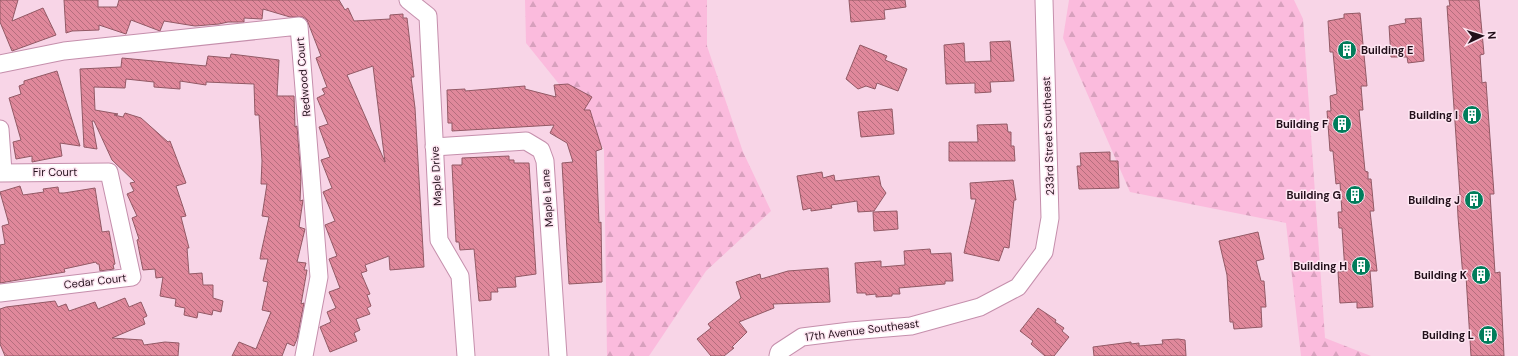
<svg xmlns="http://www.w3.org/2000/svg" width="1518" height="356" font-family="'DM Sans',sans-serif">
<defs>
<pattern id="forest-firs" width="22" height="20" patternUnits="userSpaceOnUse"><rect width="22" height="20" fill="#fbbbdd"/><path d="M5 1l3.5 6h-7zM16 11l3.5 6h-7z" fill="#d7a0bd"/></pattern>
<pattern id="building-back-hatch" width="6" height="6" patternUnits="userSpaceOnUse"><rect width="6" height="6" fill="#e0889b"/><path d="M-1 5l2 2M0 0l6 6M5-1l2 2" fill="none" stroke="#b56e7e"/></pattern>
</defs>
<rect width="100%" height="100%" fill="#f8d5e7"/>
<!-- forest -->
<g fill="url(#forest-firs)">
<polygon points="525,0 707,0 707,46 743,152 771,211 706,271 649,356 607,356 604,149 563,89 526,43"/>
<polygon points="1069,0 1294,0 1303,19 1325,338 1371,356 1301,356 1286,223 1130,192 1063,38"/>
</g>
<!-- building -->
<g fill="url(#building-back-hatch)" stroke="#925965" fill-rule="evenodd">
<polygon points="0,0 18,0 12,21 43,8 56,35 12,51 0,22"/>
<path d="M64,0H98V7H117L119,0H339L345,10L348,8L354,21L390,19V15L403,14V18H407L414,77H411L415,108L424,267L390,270L389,256L365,265L367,271L361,273L370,294L367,295L371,306L367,308L370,314L356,319L360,330L354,333L357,341L330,352L320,327L331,322L327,312L336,308L329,292L340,288L329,259L337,256L325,225L335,221L323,192L332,188L321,160L330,157L319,127L328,124L317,98L325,94L322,89L327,87L316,58L321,56L307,20L303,17H290L263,9L262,19L244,18V22H228L219,24L195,26L164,21L160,31L131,20L126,34L99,25V30L72,31L66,33ZM373,66L385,162L347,75Z"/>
<polygon points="849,0 905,0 906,7 884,10 885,19 851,22"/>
<polygon points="1449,0 1479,0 1484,54 1480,55 1482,83 1486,82 1494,194 1490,194 1495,273 1500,272 1504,356 1471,356 1466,276 1463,277 1458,217 1457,195 1460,195 1447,6 1450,6"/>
<polygon points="1360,13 1367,86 1361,86 1363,110 1359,110 1365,171 1368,172 1368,179 1371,179 1374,211 1370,211 1377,271 1370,271 1373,307 1357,308 1357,302 1340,303 1338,272 1345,271 1342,228 1339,228 1338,212 1342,212 1340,183 1336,184 1333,151 1330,151 1327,111 1331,111 1330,96 1337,94 1333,52 1330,52 1328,21 1344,18 1344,14"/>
<polygon points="1421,18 1424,61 1408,63 1407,57 1391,57 1389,26 1406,23 1405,19"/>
<polygon points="1010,41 1014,81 990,82 991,92 975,93 975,83 946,84 944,45 964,43 965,62 991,61 990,42"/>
<polygon points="860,45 887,56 885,60 907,69 898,91 877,83 875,89 866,86 858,89 846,79"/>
<polygon points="231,54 279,60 277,96 294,96 295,127 297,126 301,178 300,201 303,200 299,227 305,229 297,262 306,263 304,270 307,270 301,304 304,303 297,339 294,346 287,343 282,356 232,356 239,342 256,349 271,312 262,310 268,282 263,281 268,259 260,259 261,253 269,217 262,216 267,184 261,184 262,161 259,115 255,115 254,84 206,82 206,85 180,81 180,89 154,87 154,82 126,79 125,88 94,87 95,110 118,114 114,115 123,117 125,113 141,118 168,142 170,141 186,183 176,186 186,216 181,217 189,248 187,248 189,274 202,273 203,285 213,285 213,298 223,301 221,312 213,310 212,315 198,312 197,318 184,315 185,308 175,306 176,299 160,296 163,277 156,278 155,269 143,270 137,240 139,239 132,218 137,216 127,194 134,191 130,183 135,182 112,160 94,121 92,121 97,149 84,147 80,69 121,67 122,58 206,66 208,56 230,58"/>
<polygon points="57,71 80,146 60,143 62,156 32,162 32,156 16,159 13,142 21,140 9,98 21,94 19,86 24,84 24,81"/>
<polygon points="568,84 592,97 584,110 590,110 602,149 596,151 599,223 601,222 602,282 569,284 562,163 573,162 567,143 550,133 554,125 452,131 452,123 448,123 447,90 465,89 465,91 525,86 525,89 556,97 554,85"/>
<polygon points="892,109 894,134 861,137 858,112"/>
<polygon points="1007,124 1008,132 1011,132 1011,146 1014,146 1015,161 949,161 949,142 978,142 977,125"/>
<polygon points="1110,152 1110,161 1118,161 1119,188 1079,189 1077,166 1081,166 1080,153"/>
<polygon points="509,156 509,160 514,160 514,163 529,163 536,274 515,277 516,287 497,288 498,292 491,292 491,300 479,301 474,249 460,250 459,242 456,242 452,165 462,165 462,158"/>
<polygon points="822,172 823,178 834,175 835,181 879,176 881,186 886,193 874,211 858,212 857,201 831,205 832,208 811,211 811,208 803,210 797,176"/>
<polygon points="1013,180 1016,200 1014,200 1009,248 1004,247 999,261 964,253 976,199 971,199 970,183"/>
<polygon points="20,186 23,195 44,192 43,189 58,187 59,193 64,193 95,188 102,232 109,231 115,264 113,265 114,269 100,271 99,264 97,264 96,262 64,269 65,272 0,283 0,245 5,244 2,226 9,224 0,192"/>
<polygon points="897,211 898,229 874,231 873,212"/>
<polygon points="1258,232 1264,259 1256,261 1261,281 1264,281 1266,307 1261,307 1262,327 1234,329 1233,322 1230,322 1227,275 1219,241"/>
<polygon points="930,249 931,254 951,253 953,281 945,281 945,284 899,288 900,294 892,294 892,296 876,297 876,294 866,295 866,293 857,293 855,263 881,261 881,267 905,265 904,251"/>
<polygon points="828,268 830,302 773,304 774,308 739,322 747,332 732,347 734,348 724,356 711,356 697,339 711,328 708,324 741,298 736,282 760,274 761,279 788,271"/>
<polygon points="125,298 129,307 141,302 147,316 143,318 145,324 112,338 142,340 144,345 165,342 179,343 178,356 5,356 0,344 0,309 6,307 55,301 58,307 66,304 69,311 95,302 98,309"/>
<polygon points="1038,308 1056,320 1055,322 1064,328 1062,331 1069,337 1054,356 1045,356 1031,344 1033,341 1020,331"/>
<polygon points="1178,339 1185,340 1186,356 1094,356 1093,347 1131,342 1131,344 1139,343 1139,346 1163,344 1162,340"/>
</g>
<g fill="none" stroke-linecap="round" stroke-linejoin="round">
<!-- street casing -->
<g stroke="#c58fac" stroke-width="19">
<g id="street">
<polyline points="408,0 428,16 439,240 460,276 466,356"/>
<polyline points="0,64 64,51 299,26 319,277 304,356"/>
<polyline points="0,129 3,172"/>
<polyline points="434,147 526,141 541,150 545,161 558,356"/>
<polyline points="0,173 109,172 132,277 0,293"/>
<polyline points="778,356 779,352 802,337 850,331 911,326 980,307 1018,287 1044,252 1050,218 1044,0"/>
</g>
</g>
<!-- street -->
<use href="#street" stroke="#fff" stroke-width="17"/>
</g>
<!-- icons -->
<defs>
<g id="building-disc" transform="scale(1)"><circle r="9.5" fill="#017d5b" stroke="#fee6f2"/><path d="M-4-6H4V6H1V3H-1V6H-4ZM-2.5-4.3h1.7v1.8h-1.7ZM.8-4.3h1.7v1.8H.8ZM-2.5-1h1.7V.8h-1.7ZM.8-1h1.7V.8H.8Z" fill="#fff"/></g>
</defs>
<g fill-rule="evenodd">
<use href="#building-disc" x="1347" y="50"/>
<use href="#building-disc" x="1472" y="115"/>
<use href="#building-disc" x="1342" y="124"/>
<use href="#building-disc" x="1355" y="195"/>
<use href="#building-disc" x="1474" y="200"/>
<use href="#building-disc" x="1361" y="266"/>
<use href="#building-disc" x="1481" y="275"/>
<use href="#building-disc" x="1488" y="335"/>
</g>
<g text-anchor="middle" stroke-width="3" stroke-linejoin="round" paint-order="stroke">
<!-- poi labels -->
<g font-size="11" font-weight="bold" fill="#23101b" stroke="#fee6f2" text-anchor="end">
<text x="1361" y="54" text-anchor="start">Building E</text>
<text x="1458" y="119">Building I</text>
<text x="1328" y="128">Building F</text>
<text x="1341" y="199">Building G</text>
<text x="1460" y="204">Building J</text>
<text x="1347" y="270">Building H</text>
<text x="1467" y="279">Building K</text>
<text x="1474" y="339">Building L</text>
</g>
<!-- street labels -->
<g font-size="11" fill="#23101b" stroke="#fee6f2">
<text transform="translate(303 77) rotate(-95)" y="4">Redwood Court</text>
<text transform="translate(1048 136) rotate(-92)" y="4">233rd Street Southeast</text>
<text x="55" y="176">Fir Court</text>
<text transform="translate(436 176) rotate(-93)" y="4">Maple Drive</text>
<text transform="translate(547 198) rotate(-94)" y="4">Maple Lane</text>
<text transform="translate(95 281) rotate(-7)" y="4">Cedar Court</text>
<text transform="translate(862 330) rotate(-7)" y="4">17th Avenue Southeast</text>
</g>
</g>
<!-- north arrow -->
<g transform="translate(1482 36) rotate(86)" stroke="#fee6f2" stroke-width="3" paint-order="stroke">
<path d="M0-3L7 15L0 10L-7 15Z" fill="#23101b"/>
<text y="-6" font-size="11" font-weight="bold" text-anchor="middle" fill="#23101b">N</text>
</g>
</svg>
